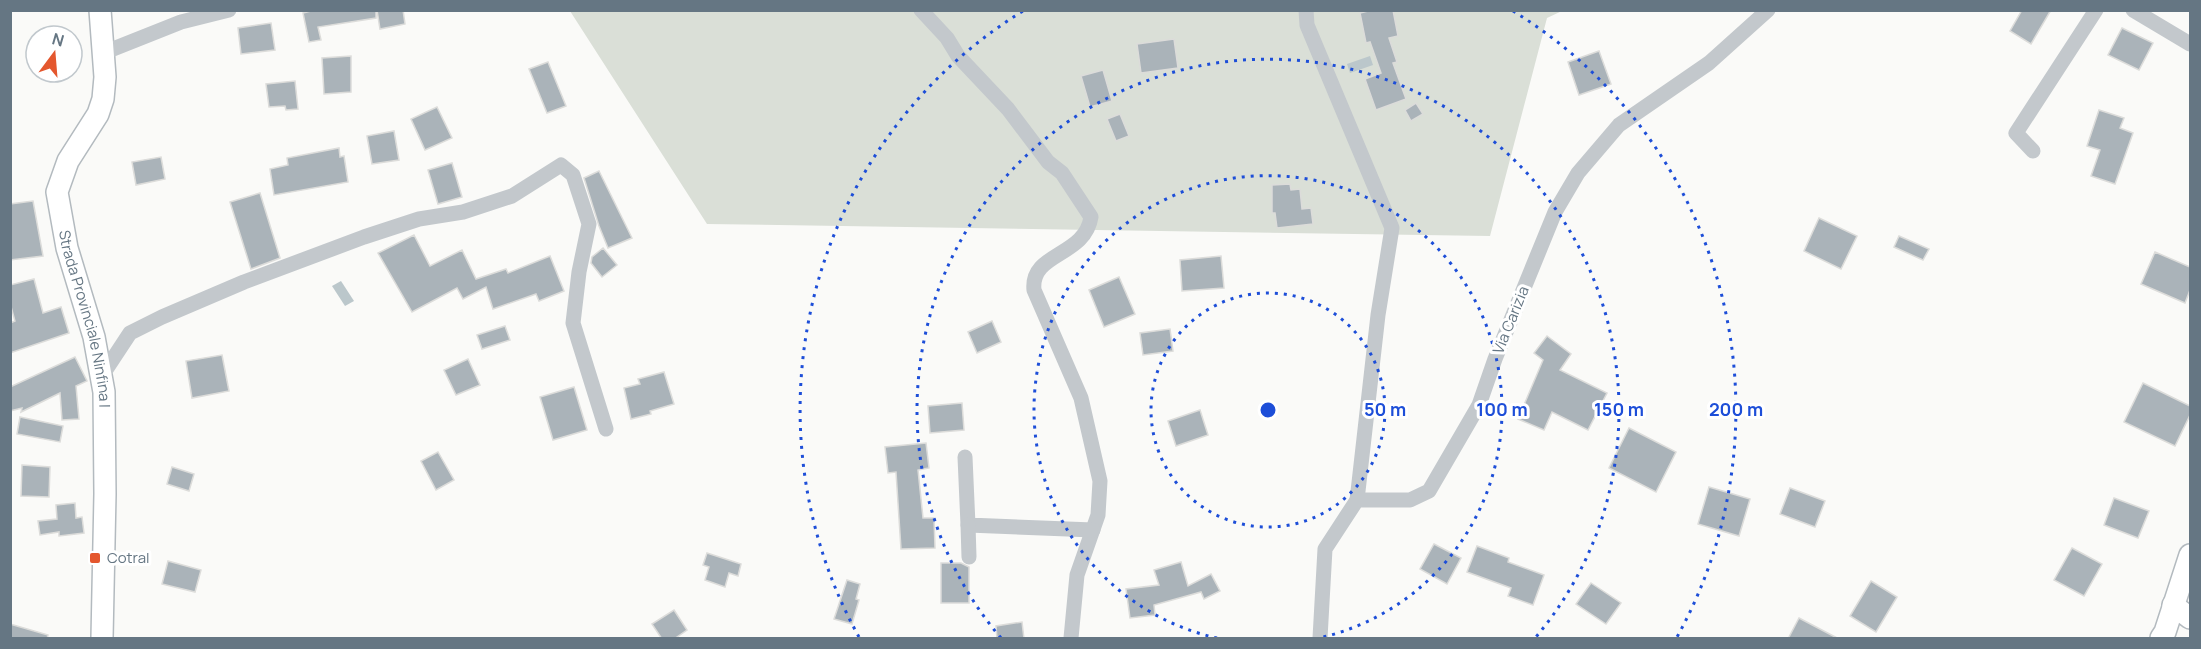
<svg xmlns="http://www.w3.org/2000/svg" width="2201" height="649" font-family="Manrope,sans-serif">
<rect width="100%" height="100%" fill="#fafaf8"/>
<!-- green -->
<polygon fill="#dadfd7" points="570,11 1562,11 1547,18 1490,236 707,224"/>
<!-- water -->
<g fill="#bbc7cb">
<polygon points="1370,56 1373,65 1350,73 1347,64"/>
<polygon points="341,281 354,301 345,306 332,286"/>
</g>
<!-- building -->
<g fill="#aab3b9" stroke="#dcdcda" stroke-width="1.5">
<polygon points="315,10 376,10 376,18 318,27 321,40 309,42 303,13"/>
<polygon points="377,10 403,10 405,24 380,29"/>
<polygon points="1372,10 1393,10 1398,36 1389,38 1397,62 1393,63 1406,99 1376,110 1365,79 1381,73 1370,42 1366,43 1360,13"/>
<polygon points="2022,10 2051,10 2031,44 2010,31"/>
<polygon points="271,23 275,50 241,54 238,28"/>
<polygon points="2122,28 2153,43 2139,70 2108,55"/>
<polygon points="1174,39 1178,68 1141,73 1137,44"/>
<polygon points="1599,51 1611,84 1579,95 1568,62"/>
<polygon points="351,56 351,92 324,94 322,58"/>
<polygon points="548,62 566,106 547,113 529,69"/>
<polygon points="1103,70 1112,101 1090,107 1081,76"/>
<polygon points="295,81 298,109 286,110 285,106 269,107 266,84"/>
<polygon points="1416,103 1423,114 1411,121 1405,110"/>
<polygon points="437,107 452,138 425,150 411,119"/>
<polygon points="2099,110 2124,118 2120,128 2133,133 2115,184 2091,176 2100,150 2087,146"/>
<polygon points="1120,114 1129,136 1116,141 1107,119"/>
<polygon points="394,131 399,160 372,164 367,136"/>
<polygon points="339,148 340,157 344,156 348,182 274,195 270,169 288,165 287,158"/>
<polygon points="161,157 165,179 136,185 132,162"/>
<polygon points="452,163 462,197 438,204 428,170"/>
<polygon points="599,171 632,238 608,248 599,226 584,178"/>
<polygon points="1290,184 1291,190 1300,189 1302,209 1311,208 1313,224 1277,228 1275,213 1272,213 1272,185"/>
<polygon points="260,193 280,258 251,269 230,202"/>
<polygon points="33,201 43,256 10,260 10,204"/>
<polygon points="1819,218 1857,236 1841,269 1804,251"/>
<polygon points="414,235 430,266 462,250 476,279 506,269 508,273 550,256 564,291 539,301 536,294 493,309 486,287 463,299 457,288 412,312 378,253"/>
<polygon points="1899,236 1929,249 1923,260 1894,247"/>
<polygon points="603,248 617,265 602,277 591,263 592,257"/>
<polygon points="2155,252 2190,267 2190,290 2185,303 2141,284"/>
<polygon points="1221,256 1224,288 1182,291 1180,260"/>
<polygon points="1119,277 1135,314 1104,327 1089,290"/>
<polygon points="34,279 43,313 61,307 69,333 10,353 10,323 15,321 10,303 10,285"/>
<polygon points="992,321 1001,342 977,353 968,332"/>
<polygon points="505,326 510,340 482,349 477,335"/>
<polygon points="1170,329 1173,351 1143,355 1140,333"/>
<polygon points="1547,336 1571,354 1560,370 1607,393 1588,430 1552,412 1544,430 1518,419 1543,360 1534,353"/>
<polygon points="222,355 229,391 192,398 186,361"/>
<polygon points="75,357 87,381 76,386 79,419 62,420 60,393 21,412 22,408 10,411 10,387"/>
<polygon points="468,359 480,385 456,395 444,370"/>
<polygon points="664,372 674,404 650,411 651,414 631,419 624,388 640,384 638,379"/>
<polygon points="2143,383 2190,406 2190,415 2175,446 2124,422"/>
<polygon points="574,387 587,430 553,440 540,397"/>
<polygon points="962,403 964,430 930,433 928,406"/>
<polygon points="1200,410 1208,435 1176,446 1168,421"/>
<polygon points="20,417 63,426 60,442 17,434"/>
<polygon points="1629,428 1676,452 1656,492 1609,468"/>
<polygon points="926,443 929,468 918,470 923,518 934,518 935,548 901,549 896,472 888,473 885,447"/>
<polygon points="438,452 454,480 436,490 421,461"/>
<polygon points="22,465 50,467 49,497 21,496"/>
<polygon points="172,467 194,474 189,491 167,484"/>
<polygon points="1709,487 1750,499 1739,536 1698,524"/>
<polygon points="1790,488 1825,501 1815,527 1780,514"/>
<polygon points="2114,498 2149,511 2138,538 2104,525"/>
<polygon points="75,503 76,518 82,517 84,533 59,536 59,532 40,535 38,521 57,519 56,505"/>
<polygon points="1434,544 1461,558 1447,584 1420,569"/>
<polygon points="1477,546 1509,558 1508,562 1544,575 1533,605 1508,596 1511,588 1467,572"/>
<polygon points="2072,548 2102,564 2084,596 2054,580"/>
<polygon points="707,553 741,564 738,576 729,573 725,587 705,580 709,567 703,565"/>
<polygon points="168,561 201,570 195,592 162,584"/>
<polygon points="1181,562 1188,586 1211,574 1220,591 1204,599 1201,592 1154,605 1155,615 1130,618 1126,589 1159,585 1154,570"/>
<polygon points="941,563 961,563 969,567 969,603 941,603"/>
<polygon points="847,580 860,584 856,599 859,600 852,624 834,619"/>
<polygon points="1871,581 1897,597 1876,632 1850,616"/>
<polygon points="1591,583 1621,603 1606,624 1576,604"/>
<polygon points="674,610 687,630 674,639 662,639 652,624"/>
<polygon points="1799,618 1839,639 1788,639"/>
<polygon points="1022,622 1024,639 997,639 996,626"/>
<polygon points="10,624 48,635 47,639 10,639"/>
</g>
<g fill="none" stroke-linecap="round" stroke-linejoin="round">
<!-- secondary casing -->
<g stroke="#b3babf" stroke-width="24">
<g id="secondary">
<path id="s1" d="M100,10L105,77L103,99L98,114L68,161L57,192L67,248L94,337L104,392L105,494L102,638"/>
<polyline points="2173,605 2190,618"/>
<polyline points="2161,638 2165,632 2190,555"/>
</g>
</g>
<!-- street -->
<g stroke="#c3c8cc" stroke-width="15">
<path d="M921,10L947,38L958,56L1008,109L1048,162L1062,173L1091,217C1085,257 1030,252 1034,290L1081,398L1100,481L1098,515L1077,575L1071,638"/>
<polyline points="1306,10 1307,25 1392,228 1378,315 1357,500"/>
<polyline points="2133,10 2190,44"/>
<polyline points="103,53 181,22 229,10"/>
<polyline points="2033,151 2016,133 2096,10"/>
<polyline points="101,377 130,333 162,317 244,282 364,237 419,219 463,212 512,196 561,165 573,175 589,224 579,272 573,323 606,429"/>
<polyline points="965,457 968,525 1093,530"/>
<polyline points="968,525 969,557"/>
<polyline points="1320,638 1325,549 1357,500 1410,500 1429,491 1479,405 1495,359 1555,212 1578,173 1619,125 1709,63 1768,10"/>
</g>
<!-- secondary -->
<use href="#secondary" stroke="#fff" stroke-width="21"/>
</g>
<!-- distance rings -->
<g fill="none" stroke="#1d4ed8" stroke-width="3" stroke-dasharray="3 6">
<circle cx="1268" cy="410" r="117"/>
<path d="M1217 638A234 234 0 1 1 1319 638"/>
<path d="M1001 638A351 351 0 1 1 1535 638"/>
<path d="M859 637A468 468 0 0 1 1023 11M1513 11A468 468 0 0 1 1677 637"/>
</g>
<!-- markers -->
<rect fill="#e4572e" stroke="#fff" stroke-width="2" x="89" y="552" width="12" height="12" rx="3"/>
<g text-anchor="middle" stroke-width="6" stroke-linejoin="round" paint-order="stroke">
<!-- street labels -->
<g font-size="15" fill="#657683" stroke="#fff">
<text dy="5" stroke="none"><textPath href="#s1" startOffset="324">Strada Provinciale Ninfina I</textPath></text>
<text transform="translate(1511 320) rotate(-68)" y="5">Via Carizia</text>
</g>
<!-- poi labels -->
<g font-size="15" fill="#657683" stroke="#fff" text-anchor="start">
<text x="107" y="563">Cotral</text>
</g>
</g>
<circle cx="1268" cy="410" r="9" fill="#1d4ed8" stroke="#fff" stroke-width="3"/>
<g font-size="18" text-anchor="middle" font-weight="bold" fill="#1d4ed8" stroke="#fff" stroke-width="6" stroke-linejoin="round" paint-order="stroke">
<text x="1385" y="416">50 m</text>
<text x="1502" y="416">100 m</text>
<text x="1619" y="416">150 m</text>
<text x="1736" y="416">200 m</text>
</g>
<!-- border -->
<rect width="2201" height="649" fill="none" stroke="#657683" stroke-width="24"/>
<!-- north arrow -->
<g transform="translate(54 54) rotate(16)"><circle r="28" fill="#ffffff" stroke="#c1c8cd" stroke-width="1.5"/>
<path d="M0-4.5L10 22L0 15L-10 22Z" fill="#e4572e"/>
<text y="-9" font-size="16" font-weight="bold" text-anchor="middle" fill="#657683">N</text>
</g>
</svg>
